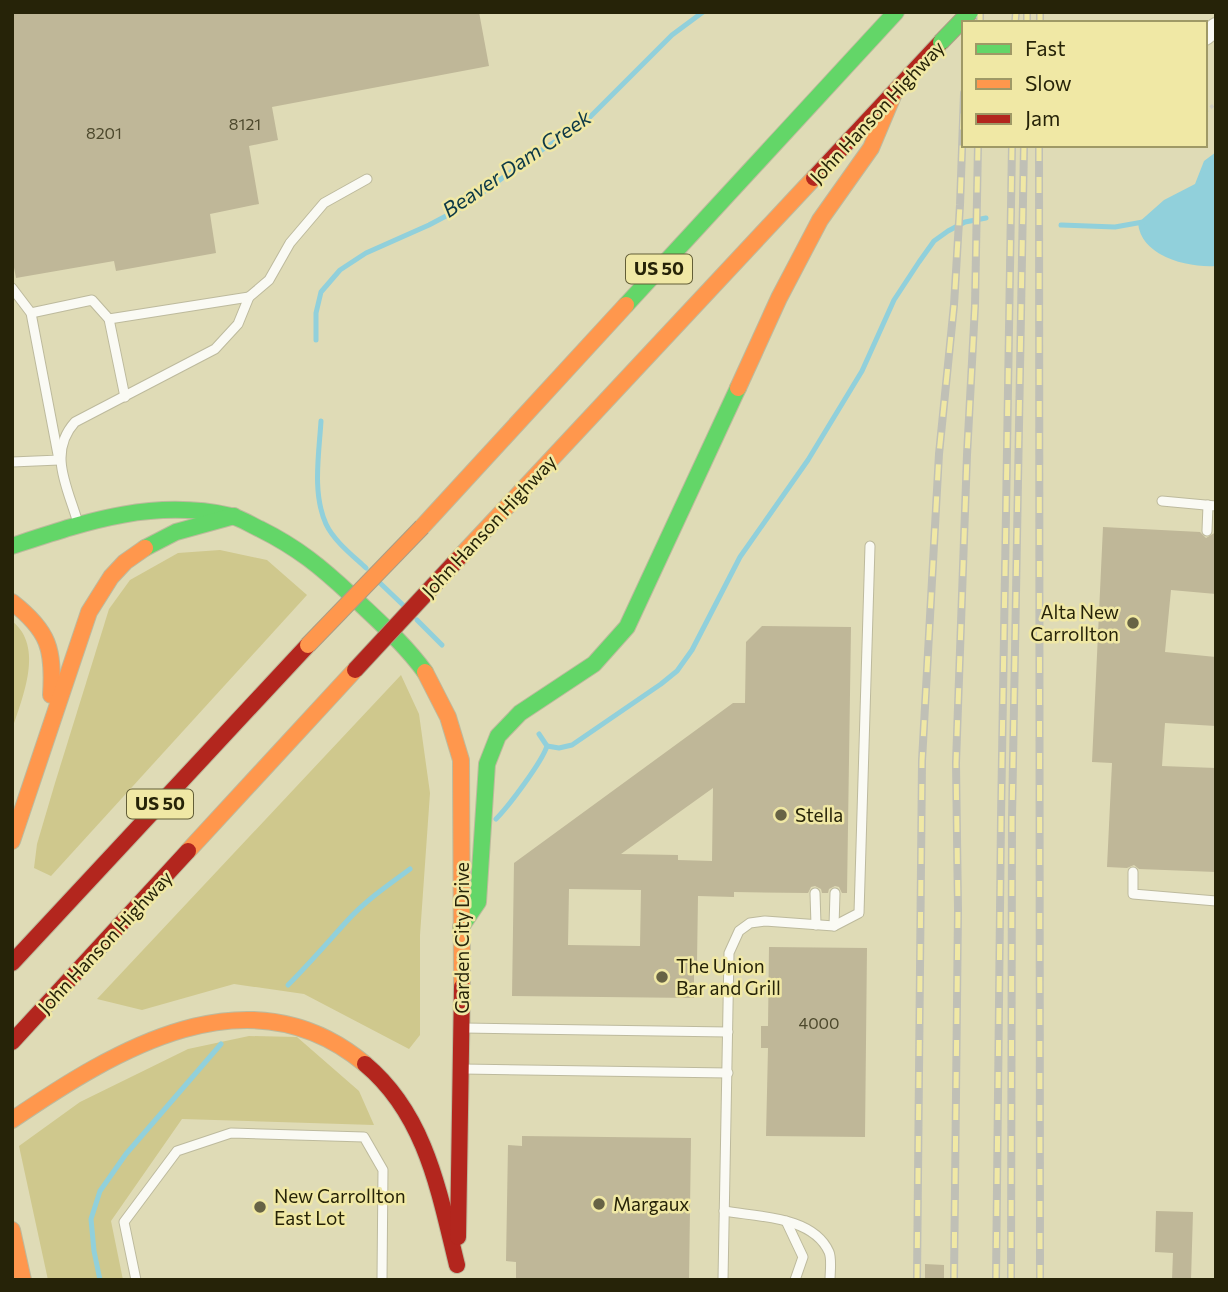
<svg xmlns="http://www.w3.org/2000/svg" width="1228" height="1292" font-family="Commissioner,sans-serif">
<rect width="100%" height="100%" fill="#dfdbb6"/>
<!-- forest -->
<g fill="#cfc88d">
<polygon points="220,550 267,560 307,595 51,876 34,868 37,844 55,783 109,609 130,580 178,553"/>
<path d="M12,621C45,647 22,698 12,730Z"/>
<polygon points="401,675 419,714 430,793 420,935 420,1035 409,1049 304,994 234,984 142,1010 97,999"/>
<polygon points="249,1036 297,1037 359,1091 374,1125 182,1119 111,1221 123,1280 48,1280 19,1146 80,1102 188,1049"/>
</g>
<!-- water -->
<path fill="#91d0db" d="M1216,152V266C1189,268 1141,257 1138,223L1164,200L1195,184L1204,161Z"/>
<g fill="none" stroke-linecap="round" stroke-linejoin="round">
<!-- stream -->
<g stroke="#91d0db" stroke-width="5">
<polyline points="1061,225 1115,227 1143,222"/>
<polyline points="316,340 316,313 321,292 340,270 366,253 429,225 463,207 528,159 585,122 672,35 703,12"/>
<path d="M321,421C319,454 312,493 326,524C334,541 352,555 366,568"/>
<polyline points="380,583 403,605"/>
<polyline points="417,620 442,645"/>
<polyline points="547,746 559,748 572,745 661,684 677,671 692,650 740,557 808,460 862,371 894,300 919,262 934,241 948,231 965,222 986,218"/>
<path d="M496,819C508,807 542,762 547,746L539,734"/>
<path d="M288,985C309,964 327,943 347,921C365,901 388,885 410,869"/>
<polyline points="100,1280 94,1251 91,1219 100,1191 126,1154 221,1044"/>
</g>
</g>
<!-- building -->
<g fill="#bfb798" fill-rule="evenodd">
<polygon points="12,12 479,12 489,66 272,107 278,140 249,146 259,204 210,214 216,253 116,271 114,261 16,278 12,257"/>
<polygon points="1103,527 1200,532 1206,538 1216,532 1216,594 1171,590 1165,652 1216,657 1216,726 1165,723 1162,766 1216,768 1216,872 1139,869 1134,865 1127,868 1107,867 1112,763 1092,762"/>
<path d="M762,626L851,627L847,893H842L839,887L835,886L829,889L828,893H822L821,889L815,886L811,887L808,893L734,892V897L698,896L697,963H694V998L512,996L514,863L733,703H745L746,642ZM713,788L712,861L678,860V855L621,854ZM569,889L641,890L640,946L568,945Z"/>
<polygon points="769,947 867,948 865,1137 766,1136 768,1048 761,1048 761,1026 768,1026"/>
<polygon points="522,1136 691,1138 689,1280 516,1280 516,1262 506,1261 508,1145 522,1146"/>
<polygon points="1156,1211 1193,1212 1191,1280 1172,1280 1173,1253 1155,1252"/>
<polygon points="925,1264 944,1265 944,1280 925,1280"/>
</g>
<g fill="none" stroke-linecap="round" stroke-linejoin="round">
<!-- lane casing -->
<g stroke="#bdba9d" stroke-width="11">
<g id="lane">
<polyline points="12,288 31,313 59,460 12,462"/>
<polyline points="31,313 92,300 109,319 125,397"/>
<polyline points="109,319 249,297"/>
<polyline points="1162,501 1216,506"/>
<path d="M78,523C68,488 47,453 75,422L215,349L238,324L249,297L269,280L290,243L324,203L367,179"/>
<polyline points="1207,531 1208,505"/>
<polyline points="1133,872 1133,894 1216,901"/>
<polyline points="815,893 816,925"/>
<polyline points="834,926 835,893"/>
<polyline points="464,1028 728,1032"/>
<polyline points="463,1069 728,1073"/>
<path d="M724,1211C758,1217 813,1216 829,1252C832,1259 830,1272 830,1280"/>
<polyline points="786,1221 803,1257 795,1280"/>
<polyline points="136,1280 124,1222 177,1151 231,1133 364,1137 383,1170 382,1280"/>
<polyline points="723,1280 729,953 739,931 750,923 765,921 834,926 859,913 870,546"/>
</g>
</g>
<!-- street casing -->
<g stroke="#bdba9d" stroke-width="20">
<polyline id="street" points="1205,36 1216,27"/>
</g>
<!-- fast casing -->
<g stroke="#bdba9d" stroke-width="18">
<g id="fast">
<polyline points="626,305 896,12"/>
<path d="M12,546C85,522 153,498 231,516C241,518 251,525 260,529C298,548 321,567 351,595C377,620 404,643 425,672"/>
<polyline points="145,548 176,532 234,516"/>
<polyline points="461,927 478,902 487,764 498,736 520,713 594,664 627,627 738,388"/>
</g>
</g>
<!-- slow casing -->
<g stroke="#bdba9d" stroke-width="18">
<g id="slow">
<polyline points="738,388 779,298 820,220 871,148 895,91"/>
<polyline points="422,527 626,305"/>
<polyline points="458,559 814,178"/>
<path d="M12,602C49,631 54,649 51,695"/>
<polyline points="425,672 448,717 461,760 462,987"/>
<polyline points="12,841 89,612 111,577 125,562 145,548"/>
<polyline points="188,851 355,670"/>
<path d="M12,1120C115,1050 249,967 365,1064"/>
<polyline points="12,1230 23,1280"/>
</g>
</g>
<!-- jam casing -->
<g stroke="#bdba9d" stroke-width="18">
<g id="jam">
<polyline points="814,178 941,42"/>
<polyline points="12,963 308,645"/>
<polyline points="12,1042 188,851"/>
<path d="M365,1064C426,1115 439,1192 457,1265"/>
<polyline points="458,1237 462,987"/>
</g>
</g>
<!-- path -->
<polyline stroke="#d0cec3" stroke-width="3.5" stroke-dasharray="3.5 3.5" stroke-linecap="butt" points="1205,112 1216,103"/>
<!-- lane -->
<use href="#lane" stroke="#fafaf4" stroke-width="9"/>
<!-- street -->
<use href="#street" stroke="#fafaf4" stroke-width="18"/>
<!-- fast -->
<use href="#fast" stroke="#63d668" stroke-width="16"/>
<!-- slow -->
<use href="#slow" stroke="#ff974d" stroke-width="16"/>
<!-- jam -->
<use href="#jam" stroke="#b3261e" stroke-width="16"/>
<!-- rail casing -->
<g stroke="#c0c0b6" stroke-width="8">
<g id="rail">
<polyline points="965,23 965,12"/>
<polyline points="980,23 980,12"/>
<polyline points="1015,23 1016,12"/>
<polyline points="1027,23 1027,12"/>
<polyline points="1040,23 1040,12"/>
<polyline points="1039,145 1040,1280"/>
<polyline points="917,1280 922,761 939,454 954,305 960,205 964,93"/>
<polyline points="954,1280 958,910 956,763 967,455 975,306 978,145"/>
<polyline points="996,1280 1001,818 1012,145"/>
<polyline points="1011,1280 1012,818 1024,145"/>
</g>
</g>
<!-- rail -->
<use href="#rail" stroke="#f0e8a5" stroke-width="5" stroke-dasharray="16" stroke-linecap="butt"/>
<!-- fast-bridge casing -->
<g stroke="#ab9d85" stroke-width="18" stroke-linecap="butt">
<polyline id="fast-bridge" points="941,42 970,12"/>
</g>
<!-- slow-bridge casing -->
<g stroke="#ab9d85" stroke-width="18" stroke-linecap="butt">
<polyline id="slow-bridge" points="308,645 422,527"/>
</g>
<!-- jam-bridge casing -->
<g stroke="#ab9d85" stroke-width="18" stroke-linecap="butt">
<polyline id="jam-bridge" points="355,670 458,559"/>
</g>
<!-- fast-bridge -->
<use href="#fast-bridge" stroke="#63d668" stroke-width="16"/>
<!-- slow-bridge -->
<use href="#slow-bridge" stroke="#ff974d" stroke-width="16"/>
<!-- jam-bridge -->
<use href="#jam-bridge" stroke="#b3261e" stroke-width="16"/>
</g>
<!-- markers -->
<g fill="#676345" stroke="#f0e8a5" stroke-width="2.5">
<circle cx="1133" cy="623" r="7"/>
<circle cx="781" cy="815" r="7"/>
<circle cx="662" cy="977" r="7"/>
<circle cx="599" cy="1204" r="7"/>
<circle cx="260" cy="1207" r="7"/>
</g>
<g text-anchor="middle" stroke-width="5" stroke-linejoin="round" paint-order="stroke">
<!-- number labels -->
<g font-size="16" fill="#4c482c">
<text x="245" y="130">8121</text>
<text x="104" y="139">8201</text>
<text x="819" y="1029">4000</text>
</g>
<!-- shield labels -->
<g fill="#f0e8a5" stroke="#635e37" stroke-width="2">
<rect x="626" y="254.5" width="66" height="29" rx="5"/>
<rect x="127" y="789.5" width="66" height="29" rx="5"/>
</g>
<g font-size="18" font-weight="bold" fill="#262308">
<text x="659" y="275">US 50</text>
<text x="160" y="810">US 50</text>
</g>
<!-- street labels -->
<g font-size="19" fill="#262308" stroke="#f0e8a5">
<text transform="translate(877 112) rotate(-47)" y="7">John Hanson Highway</text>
<text transform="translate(489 526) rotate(-47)" y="7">John Hanson Highway</text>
<text transform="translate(462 938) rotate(-90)" y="7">Garden City Drive</text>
<text transform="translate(105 942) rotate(-47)" y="7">John Hanson Highway</text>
</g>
<!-- poi labels -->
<g font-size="19" fill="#262308" stroke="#f0e8a5" text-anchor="start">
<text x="1119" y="619" text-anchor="end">Alta New<tspan x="1119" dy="22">Carrollton</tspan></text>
<text x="795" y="822">Stella</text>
<text x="676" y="973">The Union<tspan x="676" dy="22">Bar and Grill</tspan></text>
<text x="274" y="1203">New Carrollton<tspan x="274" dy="22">East Lot</tspan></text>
<text x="613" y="1211">Margaux</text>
</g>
<!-- water labels -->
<g font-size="21" font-style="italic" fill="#0d3946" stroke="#f0e8a5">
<text transform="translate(517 164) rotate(-34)" y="7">Beaver Dam Creek</text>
</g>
</g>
<!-- border -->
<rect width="1228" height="1292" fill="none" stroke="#262308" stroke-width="28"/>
<!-- legend -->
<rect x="962" y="21" width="245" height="126" fill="#f0e8a5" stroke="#9f9966" stroke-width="2"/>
<rect x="976" y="44" width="35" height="10" fill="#63d668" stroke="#9f9966" stroke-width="2"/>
<text x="1025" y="56" font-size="21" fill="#262308">Fast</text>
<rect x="976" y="79" width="35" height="10" fill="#ff974d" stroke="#9f9966" stroke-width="2"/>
<text x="1025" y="91" font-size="21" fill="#262308">Slow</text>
<rect x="976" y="114" width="35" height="10" fill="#b3261e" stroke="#9f9966" stroke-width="2"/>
<text x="1025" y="126" font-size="21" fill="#262308">Jam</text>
</svg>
